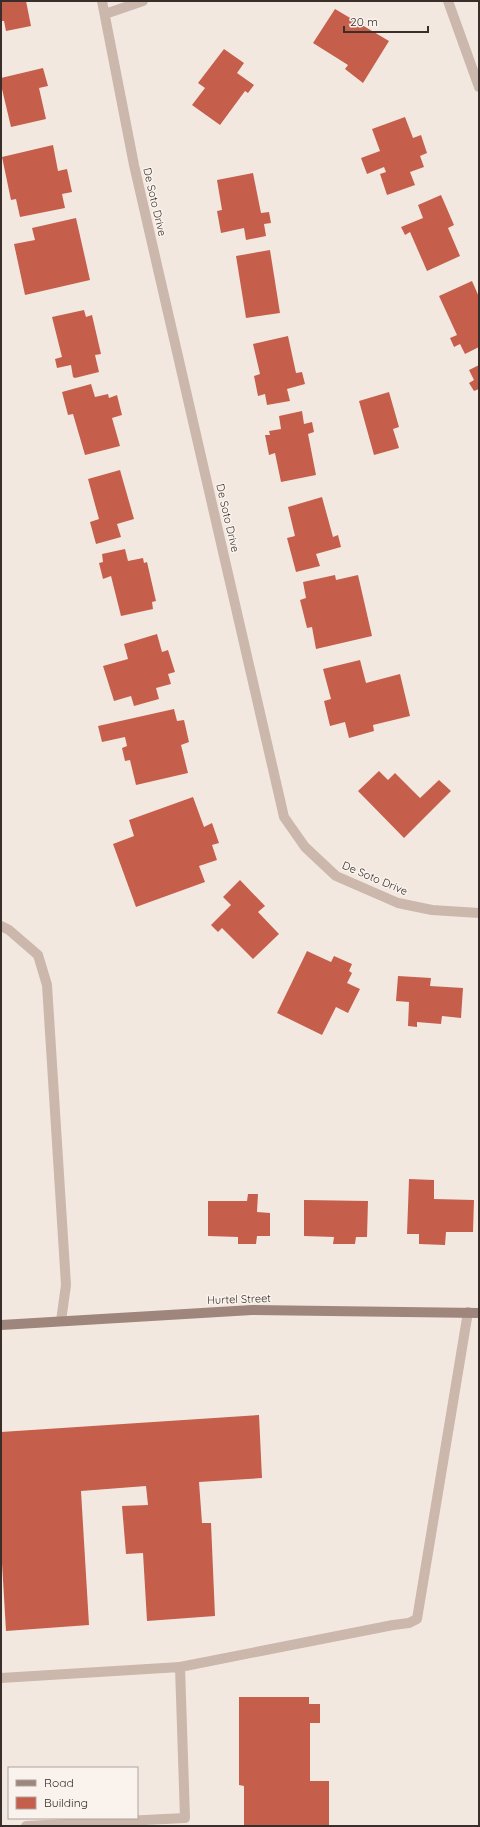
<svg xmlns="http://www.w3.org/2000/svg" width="480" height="1827" font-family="Quicksand,sans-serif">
<rect width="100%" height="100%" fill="#f3e8e0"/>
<!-- building -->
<g fill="#c55f4c">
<polygon points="1,1 26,1 31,26 6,31 4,21 1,21"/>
<polygon points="335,9 389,41 363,83 345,69 348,65 313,43"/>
<polygon points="224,49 244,63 237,73 254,85 248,93 245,91 220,125 192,105 205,88 198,83"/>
<polygon points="43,68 48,86 39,88 46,119 11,127 2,89 1,90 1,78"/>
<polygon points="405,117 413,138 421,135 427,153 420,156 424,167 410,172 415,185 387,195 380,174 386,172 384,167 367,174 361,158 380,151 372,129"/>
<polygon points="53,145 58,171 67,169 72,192 62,194 65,208 20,217 16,199 11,200 2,157"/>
<polygon points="253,173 261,213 269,212 271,223 264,224 266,236 246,240 244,228 221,233 217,211 222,210 217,180"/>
<polygon points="441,195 454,225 448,228 460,256 427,271 410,232 405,235 401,227 423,218 418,205"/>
<polygon points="76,218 90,280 25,295 14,244 35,240 32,228"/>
<polygon points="270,250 280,313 246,318 236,256"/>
<polygon points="472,281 479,297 479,347 465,354 460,344 454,347 450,338 457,335 439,296"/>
<polygon points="84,310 86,317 92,315 101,354 95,355 99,372 75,378 73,377 71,365 57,368 55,359 62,357 52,317"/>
<polygon points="288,336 296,373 302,372 305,384 287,389 290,401 267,405 265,394 258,396 254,376 260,374 253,344"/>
<polygon points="479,365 479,389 474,391 469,383 474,380 469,370"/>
<polygon points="91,384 95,397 108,394 109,398 117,395 122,415 112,418 120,446 85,455 73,414 68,415 62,392"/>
<polygon points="389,392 399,427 393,429 399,448 374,455 359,401"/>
<polygon points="302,411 304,424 312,422 314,432 308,434 316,475 281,482 275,453 269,455 265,435 270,435 269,431 281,429 279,416"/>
<polygon points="120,470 134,519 117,524 121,537 96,544 90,522 99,519 88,479"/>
<polygon points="322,497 333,537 338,535 341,547 316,554 320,566 296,572 287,538 295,536 288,507"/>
<polygon points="125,549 128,561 143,558 144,563 147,562 156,601 152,602 153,609 121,616 111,576 103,579 99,563 103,562 102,554"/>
<polygon points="335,575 336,580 358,575 372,636 316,649 312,627 307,628 300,600 306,598 303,582"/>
<polygon points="157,634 162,652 168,650 175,672 168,674 171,684 156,688 159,699 134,706 131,696 114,701 103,666 128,659 124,644"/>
<polygon points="360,660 366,683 400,674 410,716 373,725 374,731 349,738 345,722 330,726 324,701 331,699 323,669"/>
<polygon points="174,709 177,721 184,720 189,742 181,745 188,773 136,785 130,760 125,761 122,748 127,746 125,737 102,742 98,726"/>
<polygon points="379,771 388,780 395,773 420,798 439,780 451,791 404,838 358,791"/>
<polygon points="193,797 204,827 212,823 219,843 212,845 217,860 199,866 205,882 136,907 113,844 134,836 129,820"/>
<polygon points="240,880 265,906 258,912 279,934 253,959 222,928 218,932 211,925 231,905 223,897"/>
<polygon points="307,951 331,962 334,956 352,964 349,971 352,973 347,983 360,989 348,1013 336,1007 322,1035 277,1013"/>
<polygon points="398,976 431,978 430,986 463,988 461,1018 442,1016 441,1024 417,1022 417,1027 408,1026 409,1002 396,1001"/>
<polygon points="409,1179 434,1180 434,1199 474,1200 473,1232 446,1232 445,1245 419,1244 419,1234 407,1234"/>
<polygon points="248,1194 258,1194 257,1212 270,1213 270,1236 257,1236 256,1244 238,1244 238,1237 208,1236 208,1201 247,1201"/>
<polygon points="304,1200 368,1201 367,1237 356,1237 355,1244 333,1244 334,1237 304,1236"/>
<polygon points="259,1415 262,1478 199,1482 202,1523 211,1523 215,1616 147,1621 143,1553 126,1554 122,1506 148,1505 146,1486 81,1491 89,1625 6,1631 1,1546 1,1432"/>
<polygon points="239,1697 309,1697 309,1704 320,1704 320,1723 310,1723 310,1781 329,1781 329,1826 244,1826 244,1786 239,1785"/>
</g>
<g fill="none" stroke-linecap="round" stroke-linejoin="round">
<!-- lane -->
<g stroke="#cbb7ab" stroke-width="10">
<polyline points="1,926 9,930 38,955 47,985 66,1285 61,1321"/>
<polyline points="180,1667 393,1625 409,1623 417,1619 468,1312"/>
<polyline points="1,1678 180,1667 185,1818 26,1826"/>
</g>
<!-- street -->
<g stroke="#cbb7ab" stroke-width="10">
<polyline points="102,1 134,165 284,817 305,847 336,876 398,903 432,910 479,913"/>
<polyline points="448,1 479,87"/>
<polyline points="105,14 143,1"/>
</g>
<!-- secondary -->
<polyline stroke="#9f867d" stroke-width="10" points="1,1325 252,1310 479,1313"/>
</g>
<g text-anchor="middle" stroke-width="3" stroke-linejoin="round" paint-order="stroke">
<!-- street labels -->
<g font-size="11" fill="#392e2a" stroke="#faf3ed">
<text transform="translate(155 202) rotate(77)" y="4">De Soto Drive</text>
<text transform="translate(228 518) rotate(77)" y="4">De Soto Drive</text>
<text transform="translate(375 878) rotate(23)" y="4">De Soto Drive</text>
<text transform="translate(239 1299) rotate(-2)" y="4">Hurtel Street</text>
</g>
</g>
<!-- border -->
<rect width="480" height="1827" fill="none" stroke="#392e2a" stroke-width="4"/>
<!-- legend -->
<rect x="8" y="1767" width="130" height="52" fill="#faf3ed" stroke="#ada49f"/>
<rect x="16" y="1780" width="20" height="6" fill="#9f867d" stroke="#ada49f"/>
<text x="44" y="1787" font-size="12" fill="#392e2a">Road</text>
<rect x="16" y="1797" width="20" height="12" fill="#c55f4c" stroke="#ada49f"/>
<text x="44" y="1807" font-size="12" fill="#392e2a">Building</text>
<!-- scale -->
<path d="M344 26v6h84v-6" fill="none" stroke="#392e2a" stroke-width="2"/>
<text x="350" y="26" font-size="12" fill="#392e2a" stroke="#faf3ed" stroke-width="3" paint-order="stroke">20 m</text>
</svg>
